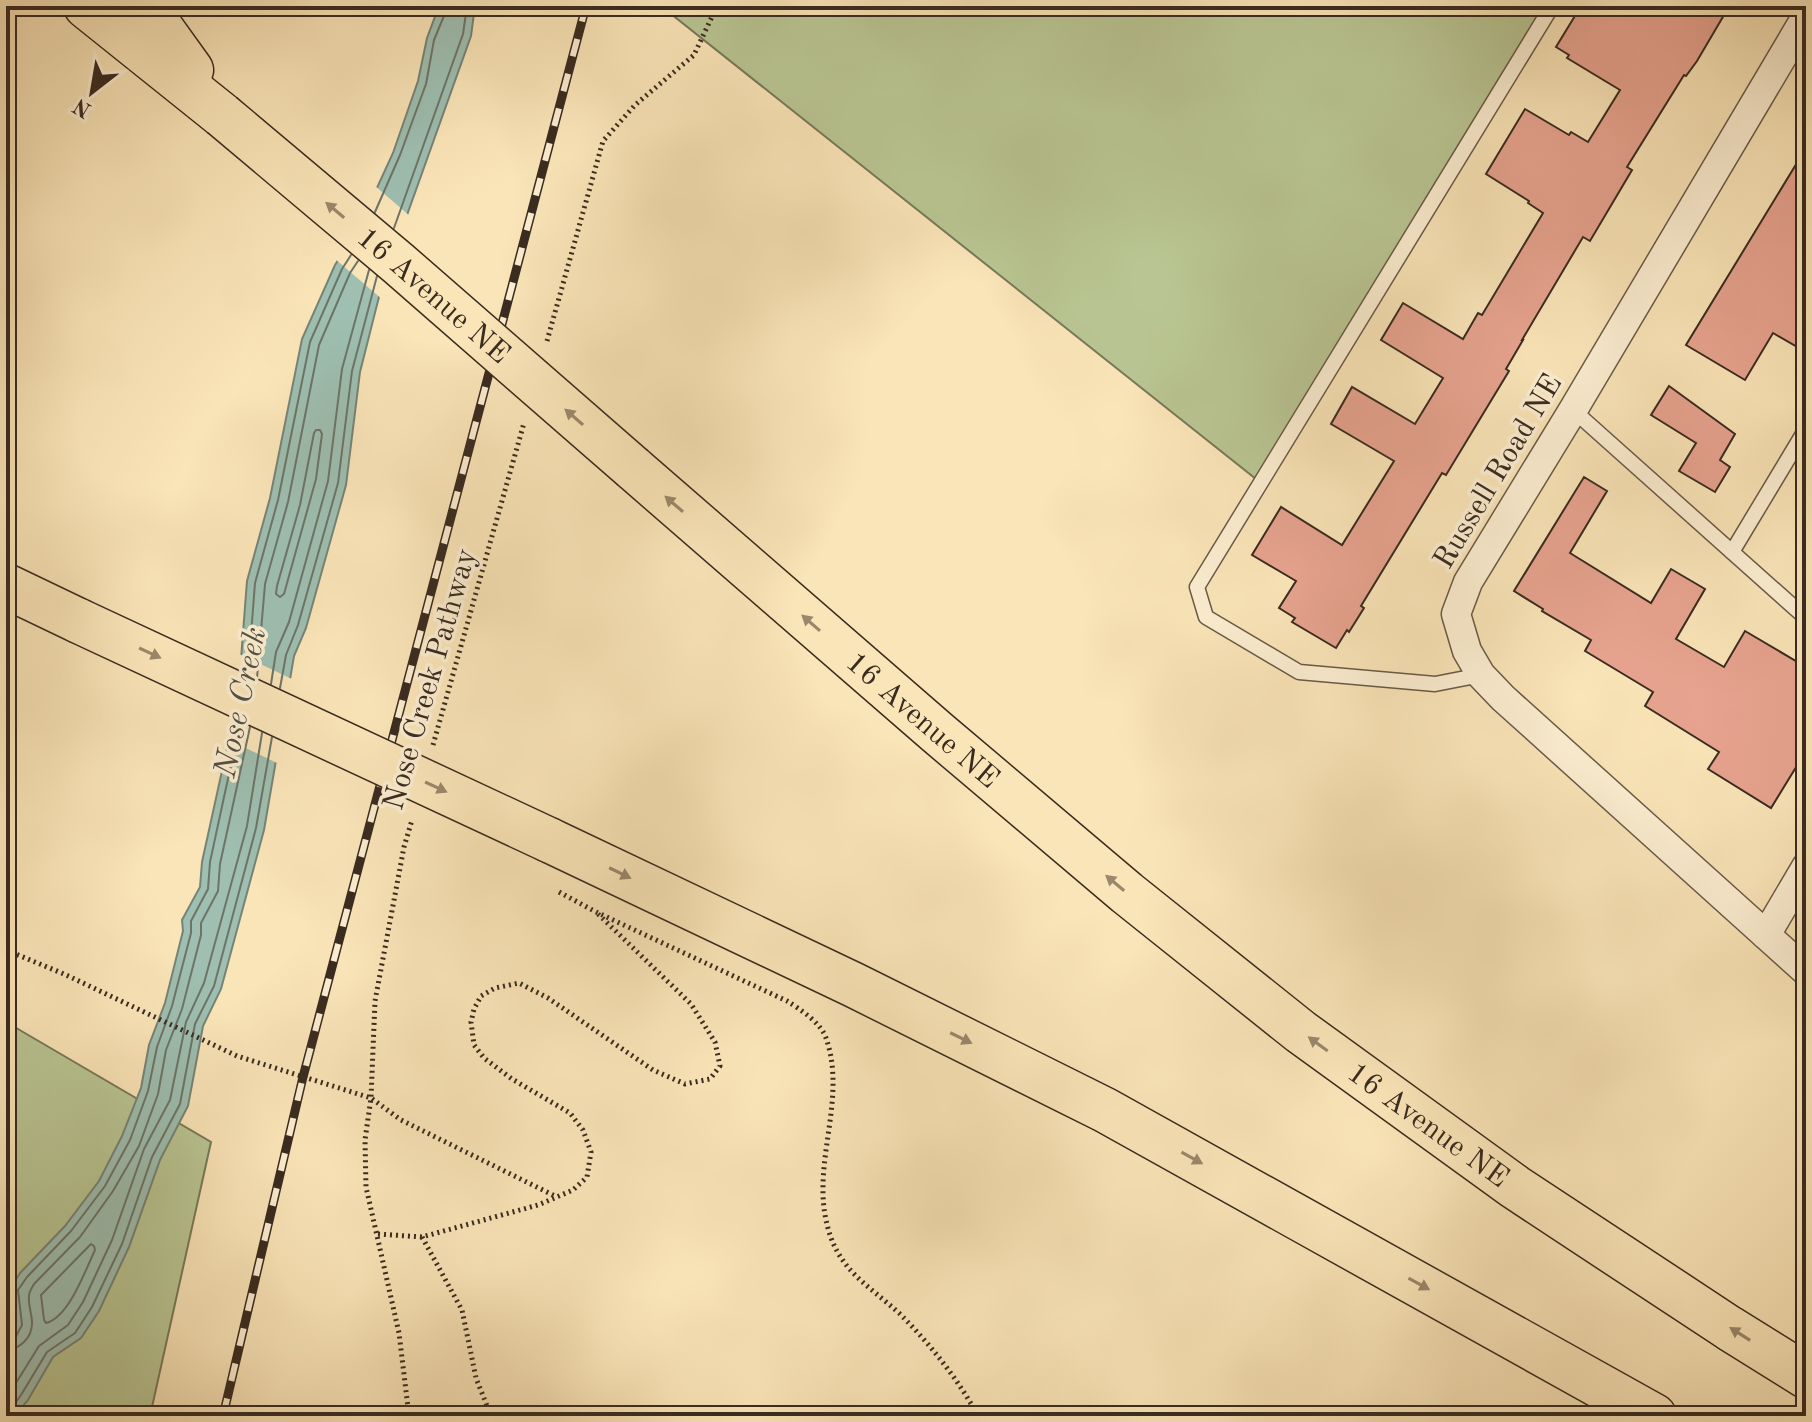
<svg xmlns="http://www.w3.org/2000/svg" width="1812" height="1422" font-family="'Old Standard TT',serif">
<rect width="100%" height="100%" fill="#fae5b8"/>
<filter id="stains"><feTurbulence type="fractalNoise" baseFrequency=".0025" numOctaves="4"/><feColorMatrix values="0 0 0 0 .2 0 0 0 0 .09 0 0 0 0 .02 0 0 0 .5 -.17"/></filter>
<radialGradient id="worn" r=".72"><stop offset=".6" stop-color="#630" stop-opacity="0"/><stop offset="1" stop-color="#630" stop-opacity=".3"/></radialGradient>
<!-- green -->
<g fill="#b9c693" stroke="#79785a" stroke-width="2">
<polygon points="661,6 1552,6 1261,483"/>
<polygon points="6,1022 211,1142 150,1416 6,1416"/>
</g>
<!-- water -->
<polygon fill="#9ebfb1" stroke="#768477" stroke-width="2" points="439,6 475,6 471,36 382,285 360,372 346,485 306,628 294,656 264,830 221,989 203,1026 188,1106 160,1160 129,1247 99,1311 81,1338 53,1357 28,1400 15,1416 6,1416 6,1337 14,1324 10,1289 20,1273 65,1226 99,1181 122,1136 141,1088 149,1045 165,1003 183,931 182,920 200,887 202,862 238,698 247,581 270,498 302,339 335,265 359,227 393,153 418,81 427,38"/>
<!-- pier -->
<g fill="#fae5b8">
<polygon points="374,185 411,217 383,300 334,258 356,225"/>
<polygon points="237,653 294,680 279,764 225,738 234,698"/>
</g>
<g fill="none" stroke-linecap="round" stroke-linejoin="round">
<!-- shore -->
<g stroke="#6c7568" stroke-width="2">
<polyline points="375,212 400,155 426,84 434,40 446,11 446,6"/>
<polyline points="394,228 463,34 467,6"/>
<polygon points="316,430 320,430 322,434 316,479 284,594 280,597 276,594 277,586 300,505 314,433"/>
<polyline points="248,673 255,583 278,500 310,342 342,269 351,255"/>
<polyline points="257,678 265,584 288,502 319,345 350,273 358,261"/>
<polyline points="271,684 276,652 289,622 328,481 342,369 369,270"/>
<polyline points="280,688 286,655 298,625 338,483 352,371 377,276"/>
<path d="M91,1244L94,1246L95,1250C85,1271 69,1317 46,1323L44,1320L41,1295Z"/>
<polyline points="6,1340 15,1338 22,1325 18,1290 27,1277 71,1231 105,1186 130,1140 148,1091 157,1047 172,1006 191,933 191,921 208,889 210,862 240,723"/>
<path d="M6,1350C20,1349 32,1338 32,1323C32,1314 28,1305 29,1296C29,1291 32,1288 34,1284L80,1237L113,1191L139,1146L158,1094L166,1050L182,1009L201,935V923L218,891L220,864L250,727"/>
<polyline points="6,1399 39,1346 68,1325 83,1302 112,1240 144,1149 170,1100 186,1022 204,983 247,826 262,733"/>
<polyline points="10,1416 11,1409 21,1395 47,1352 75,1333 92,1307 122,1244 152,1157 180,1104 195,1024 214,986 256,828 272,737"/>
</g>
</g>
<!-- building -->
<g fill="#e7a38f" stroke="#392b20" stroke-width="2">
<polygon points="1581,6 1709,6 1724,15 1697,61 1686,76 1684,75 1627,167 1632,170 1590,241 1583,237 1522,340 1523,340 1506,369 1509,371 1446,475 1442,473 1361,606 1364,608 1349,632 1347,630 1336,648 1292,622 1295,618 1279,608 1296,581 1252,555 1281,507 1342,545 1394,461 1331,424 1352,387 1415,424 1443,378 1381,340 1403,303 1463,339 1478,313 1482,315 1543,213 1528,203 1529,201 1486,174 1525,109 1569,135 1571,132 1588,142 1620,90 1567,58 1569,55 1556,47"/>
<polygon points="1806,148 1806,352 1773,333 1745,380 1686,345"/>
<polygon points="1669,386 1735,434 1720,460 1730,467 1715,492 1679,471 1696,443 1651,415"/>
<polygon points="1584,477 1607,491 1570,553 1651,603 1671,569 1705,589 1676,639 1724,667 1745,631 1806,667 1806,751 1771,808 1708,769 1719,752 1645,706 1653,692 1585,651 1591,640 1542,611 1543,609 1514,591"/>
</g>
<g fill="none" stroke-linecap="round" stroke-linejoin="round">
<!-- lane casing -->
<g stroke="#695a46" stroke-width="17">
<g id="lane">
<polyline points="1573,410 1806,618"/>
<polyline points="1732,552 1806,429"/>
<polyline points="1481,675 1435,684 1299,672 1206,617 1197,587 1552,6"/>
</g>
</g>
<!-- street casing -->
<g stroke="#695a46" stroke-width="31">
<g id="street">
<polyline points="1806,867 1766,935 1806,971"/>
<polyline points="1766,935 1503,698 1481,675 1467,651 1456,614 1468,582 1573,410 1806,17"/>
</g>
</g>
<!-- highway casing -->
<g stroke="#392b20" stroke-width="47">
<g id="highway">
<polyline points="86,6 222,115"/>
<polyline points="145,6 191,70"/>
<path id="s1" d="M633,468L938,733L1127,893L1301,1032L1515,1187L1729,1328L1806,1376"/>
<polyline points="6,586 79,621"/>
<polyline points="549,840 854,985 1105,1110 1654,1416"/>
</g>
</g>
<!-- path -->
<g stroke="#392b20" stroke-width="5" stroke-dasharray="2 4" stroke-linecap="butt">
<polyline points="547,341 603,141 635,105 694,55 717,6"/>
<polyline points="433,745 524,423"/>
<path d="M559,892L596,912L787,1001C800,1009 821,1023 826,1038C847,1097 813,1160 826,1220C836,1269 866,1283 900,1314C930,1344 958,1379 978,1416"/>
<polyline points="6,950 64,974 237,1056 371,1098 401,1120 557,1197"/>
<polyline points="378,1234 422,1237 538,1205 573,1190 587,1177 591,1152 583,1130 570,1113 512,1079 484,1058 474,1045 471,1022 474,1009 481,996 495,988 519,983 548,998 653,1070 685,1084 710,1079 720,1066 715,1042 691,1004 596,912"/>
<polyline points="422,1237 462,1310 476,1378 491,1416"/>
<polyline points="409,1416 399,1333 366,1187 365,1140 371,1098 375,1001 404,847 412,820"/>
</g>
<!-- lane -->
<use href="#lane" stroke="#fceed1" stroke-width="14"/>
<!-- street -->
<use href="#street" stroke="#fceed1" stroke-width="28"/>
<!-- highway -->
<use href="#highway" stroke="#fae5b8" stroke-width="44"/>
<!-- rail casing -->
<g stroke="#392b20" stroke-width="9">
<polyline id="rail" points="223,1416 303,1077 586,6"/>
</g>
<!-- rail -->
<use href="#rail" stroke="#fceed1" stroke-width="6" stroke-dasharray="18" stroke-linecap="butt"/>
<!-- highway-bridge casing -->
<g stroke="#392b20" stroke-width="47" stroke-linecap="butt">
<g id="highway-bridge">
<path id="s2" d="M222,115L398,263L633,468"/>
<polyline points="79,621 549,840"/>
</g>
</g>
<!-- highway-bridge -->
<use href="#highway-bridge" stroke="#fae5b8" stroke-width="44"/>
</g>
<!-- one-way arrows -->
<defs><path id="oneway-solid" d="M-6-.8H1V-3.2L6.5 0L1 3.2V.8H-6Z" transform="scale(2)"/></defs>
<g fill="#9a886c">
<use href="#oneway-solid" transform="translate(335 210) rotate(-140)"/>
<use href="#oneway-solid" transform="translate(574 417) rotate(-139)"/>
<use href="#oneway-solid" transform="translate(674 504) rotate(-139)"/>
<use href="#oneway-solid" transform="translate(811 623) rotate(-139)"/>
<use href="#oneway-solid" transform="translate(150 653) rotate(25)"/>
<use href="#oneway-solid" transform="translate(436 787) rotate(25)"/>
<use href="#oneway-solid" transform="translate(620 873) rotate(26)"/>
<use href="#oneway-solid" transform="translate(1115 883) rotate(-140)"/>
<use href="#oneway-solid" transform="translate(961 1038) rotate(26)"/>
<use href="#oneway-solid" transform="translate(1318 1044) rotate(-144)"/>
<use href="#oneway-solid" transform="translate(1192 1158) rotate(29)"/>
<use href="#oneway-solid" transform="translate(1419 1284) rotate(29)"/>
<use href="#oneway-solid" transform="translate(1740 1334) rotate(-148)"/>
</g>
<g text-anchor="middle" stroke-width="7" stroke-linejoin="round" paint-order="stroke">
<!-- street labels -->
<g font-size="30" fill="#392b20" stroke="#fceed1">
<text dy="10" stroke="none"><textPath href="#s2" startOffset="278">16 Avenue NE</textPath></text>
<text transform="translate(1497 471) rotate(-59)" y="10">Russell Road NE</text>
<text transform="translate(429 679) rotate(-74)" y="10">Nose Creek Pathway</text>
<text dy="10" stroke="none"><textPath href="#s1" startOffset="384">16 Avenue NE</textPath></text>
<text dy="10" stroke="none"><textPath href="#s1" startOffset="1032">16 Avenue NE</textPath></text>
</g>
<!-- water labels -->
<g font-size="32" font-style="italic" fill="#525044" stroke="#fceed1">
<text transform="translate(239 702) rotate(-78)" y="11">Nose Creek</text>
</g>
</g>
<!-- margin -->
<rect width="1812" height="1422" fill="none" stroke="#fae5b8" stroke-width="32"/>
<rect x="8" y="8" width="1796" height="1406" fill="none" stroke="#392b20" stroke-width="4"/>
<rect x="16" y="16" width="1780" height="1390" fill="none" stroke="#392b20" stroke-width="2"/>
<!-- north arrow -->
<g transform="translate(92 92) rotate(211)" stroke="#fceed1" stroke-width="6" paint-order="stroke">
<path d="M0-6L14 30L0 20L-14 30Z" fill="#392b20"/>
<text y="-12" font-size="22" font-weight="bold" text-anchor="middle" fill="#392b20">N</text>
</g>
<rect width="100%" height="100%" filter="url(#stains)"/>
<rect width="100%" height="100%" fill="url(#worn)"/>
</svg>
